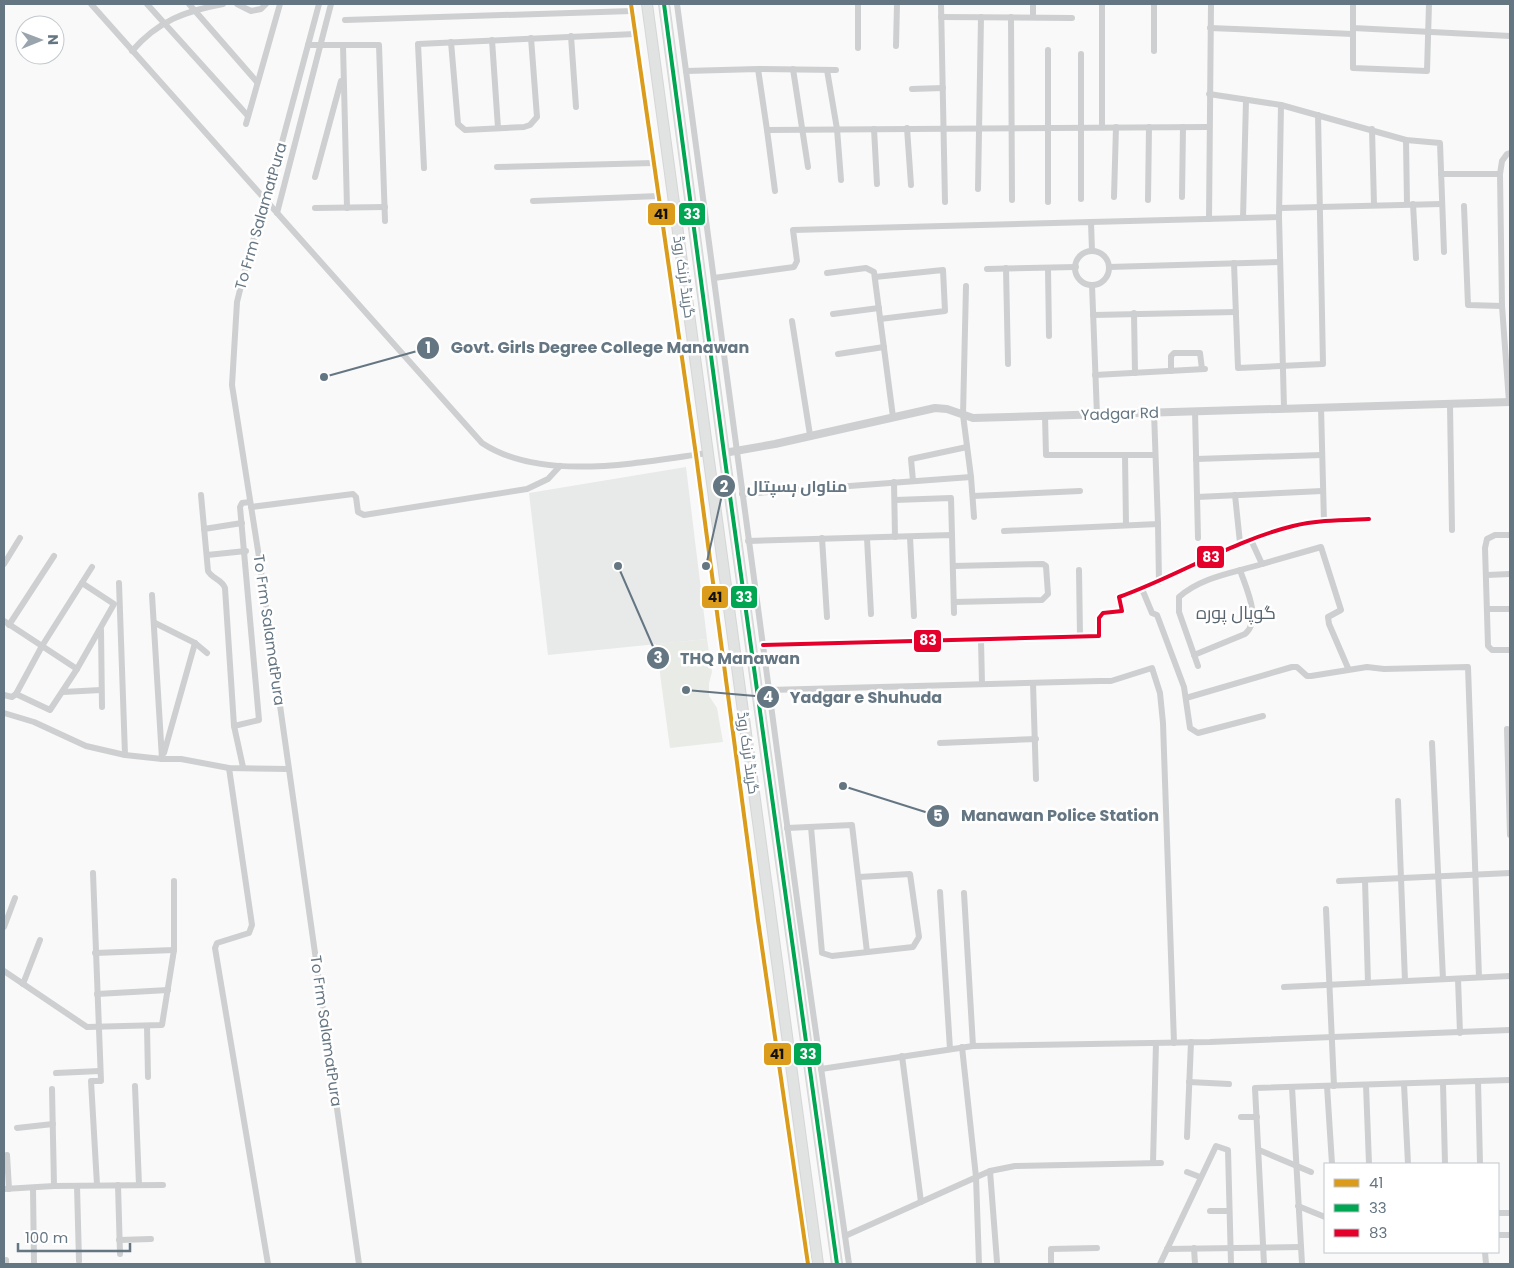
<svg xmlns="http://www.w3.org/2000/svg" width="1514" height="1268" font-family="Poppins,Cairo,sans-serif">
<rect width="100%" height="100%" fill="#f9f9f9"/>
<!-- built -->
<polygon fill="#e8e9e9" points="686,467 707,639 548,655 529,493"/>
<!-- green -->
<polygon fill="#e8ebe6" points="707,639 712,672 709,683 709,696 717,708 723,742 670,748 656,644"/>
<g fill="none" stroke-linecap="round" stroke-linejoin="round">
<!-- trunk casing -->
<g stroke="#d5d6d6" stroke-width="12">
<g id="trunk">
<polyline points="647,4 818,1264"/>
<polyline points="664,4 724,453 837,1264"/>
</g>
</g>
<!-- minor -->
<g stroke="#cecfd0" stroke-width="6">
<path d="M91,4L482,443C542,483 641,462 708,453"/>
<polyline points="147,4 248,116"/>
<polyline points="189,4 257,82"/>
<polyline points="237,4 251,11 261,9 266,4"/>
<polyline points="319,4 266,202 250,250 237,302 232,385 259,557 359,1264"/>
<polyline points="631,4 696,455 758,920 808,1264"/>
<polyline points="677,4 799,914 849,1264"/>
<polyline points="941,4 945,202"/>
<polyline points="1102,4 1102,127"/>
<polyline points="1154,4 1154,51"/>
<polyline points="1353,4 1353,28 1510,36"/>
<polyline points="941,17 1072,18"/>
<polyline points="1011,17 1012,200"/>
<polyline points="1033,17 1033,4"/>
<polyline points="345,20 632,11"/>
<polyline points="1210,28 1353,34"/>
<polyline points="1353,28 1353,68 1427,71 1429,4"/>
<polyline points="571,36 576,107"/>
<polyline points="492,40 498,128"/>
<polyline points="451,42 458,124 465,130 524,127 530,125 537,117 531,38"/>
<polyline points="308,45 379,45 385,221"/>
<polyline points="343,45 347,208"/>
<polyline points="896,46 897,4"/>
<polyline points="858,48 858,4"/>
<path d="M132,51C158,21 185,11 223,4"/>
<polyline points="758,69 836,70"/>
<polyline points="793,69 808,167"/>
<polyline points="827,70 837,129 841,180"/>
<polyline points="686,71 758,69 767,130 1208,127"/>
<polyline points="912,89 943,88"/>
<polyline points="1209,94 1281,105 1406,140 1440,143 1444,252"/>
<polyline points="246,124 280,4"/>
<polyline points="907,128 911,185"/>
<polyline points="874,129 877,184"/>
<polyline points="1372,129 1374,205"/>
<polyline points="767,130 775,191"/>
<polyline points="1406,140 1407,204"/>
<polyline points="497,167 654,163"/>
<polyline points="424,168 418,44 635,34"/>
<polyline points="1441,174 1500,174"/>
<polyline points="315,177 341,81"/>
<polyline points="978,189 981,17"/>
<polyline points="1114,197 1116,127"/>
<polyline points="1182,197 1183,127"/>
<polyline points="1081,199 1081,54"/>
<polyline points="1148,200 1149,127"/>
<polyline points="533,201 659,196"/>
<polyline points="1048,202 1048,50"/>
<polyline points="1413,204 1416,258"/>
<polyline points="1464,206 1468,305 1502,306"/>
<polyline points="315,208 385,207"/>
<polyline points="1280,208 1442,204"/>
<polyline points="277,213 331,4"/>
<polyline points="1279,217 1284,408"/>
<polyline points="1243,218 1246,100"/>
<polyline points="1209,219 1211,4"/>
<polyline points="1091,222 1279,217 1281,105"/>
<circle cx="1092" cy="268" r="17"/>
<polyline points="1234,263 1238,368 1323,364 1318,115"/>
<polyline points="1109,267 1280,262"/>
<polyline points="1006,268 1008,364"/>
<polyline points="1048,268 1049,336"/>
<polyline points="987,269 1076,267"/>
<polyline points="827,273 866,268 874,272 893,417"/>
<polyline points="875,277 943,270 945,311 880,319"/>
<polyline points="714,278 794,267 797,261 793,230 1091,222 1092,251"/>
<polyline points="1092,285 1097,415"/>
<polyline points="1134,313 1135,373"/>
<polyline points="833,314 879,308"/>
<polyline points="1093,315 1236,312"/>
<polyline points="792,321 810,435"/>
<polyline points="838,354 884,347"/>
<polyline points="1171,371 1171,356 1174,353 1200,353 1202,369"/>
<polyline points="1095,375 1205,369"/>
<polyline points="1509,402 1502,306 1500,174 1502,161 1507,154 1510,153"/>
<polyline points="1450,405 1452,530"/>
<polyline points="1321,407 1324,522"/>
<polyline points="1195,411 1198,538"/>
<polyline points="1045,416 1046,455 1155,455"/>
<polyline points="1125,455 1126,525"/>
<polyline points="1196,459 1322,455"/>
<polyline points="971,477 974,517"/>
<polyline points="913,481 911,459 967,447"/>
<polyline points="894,482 895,537"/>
<polyline points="742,494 971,477 963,415 966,286"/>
<path d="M201,495L208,571C212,579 222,579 225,588L234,726L243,767"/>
<polyline points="1235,495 1240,543"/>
<polyline points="973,496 1080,491"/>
<polyline points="1197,497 1322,491"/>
<polyline points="895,500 951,498 952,535"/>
<polyline points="251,507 353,494 356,497 358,512 364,515 527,489 548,479 560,466"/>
<polyline points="1158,524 1159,582"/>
<polyline points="204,529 242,523"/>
<polyline points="1004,531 1158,524 1154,412"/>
<polyline points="1510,535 1495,535 1487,539 1485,548 1488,646 1492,650 1510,650"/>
<polyline points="910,537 914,616"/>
<polyline points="822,538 827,617"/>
<polyline points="867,538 871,614"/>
<polyline points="1251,540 1262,564 1321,547 1341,610 1328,617 1329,624 1348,668"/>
<polyline points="748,541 952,535 954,613"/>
<polyline points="207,555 246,551"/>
<polyline points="4,564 20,538"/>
<polyline points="953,566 1043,564 1046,566 1048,594 1042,600 954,602"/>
<polyline points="1079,570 1080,636"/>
<polyline points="1487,575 1510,574"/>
<polyline points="119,583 125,755"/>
<polyline points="1142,589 1152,613 1157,615 1184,687 1190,728 1198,733 1263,716"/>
<polyline points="152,595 162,759"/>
<polyline points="1487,609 1510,609"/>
<polyline points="4,621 77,669"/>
<polyline points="155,623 195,643 207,653"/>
<polyline points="9,625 54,556"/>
<polyline points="101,630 102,707"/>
<polyline points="981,640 982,684"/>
<path d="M763,645L1099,636V618L1103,613L1122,611L1119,597C1178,576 1232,541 1293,526C1317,520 1344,520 1369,519"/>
<path d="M1194,655L1245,634C1262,620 1246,588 1240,570"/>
<path d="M1198,666L1179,612V597C1201,577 1233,573 1262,564"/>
<polyline points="1033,683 1036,779"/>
<polyline points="769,690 1100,681 1111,681 1152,668 1160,693 1163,723 1174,1043"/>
<polyline points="63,692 101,690"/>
<polyline points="16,694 42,646 92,567"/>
<polyline points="4,695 12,697 16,694 50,710 77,669 114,604 82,583"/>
<polyline points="1186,698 1292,667 1297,667 1307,676 1311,676 1367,667 1384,669 1468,667 1479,977"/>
<polyline points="4,713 34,722 86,746 125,755 162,759 181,759 229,768 288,769"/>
<polyline points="234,726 259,720 240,507 242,503 250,502"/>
<polyline points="1507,729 1510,835"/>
<polyline points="940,743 1036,739"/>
<polyline points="1432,743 1443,979"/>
<polyline points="164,753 195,643"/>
<polyline points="229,768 252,925 249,933 217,943 215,948 268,1264"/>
<polyline points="1398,801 1405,981"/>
<polyline points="811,827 822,953 832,956 913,947 919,937 910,874 859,877"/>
<polyline points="787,828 852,825 867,952"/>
<polyline points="93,873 101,1081 91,1081 97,1185"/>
<polyline points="1365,880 1368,983"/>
<polyline points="1339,881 1510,873"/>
<polyline points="940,892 950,1049"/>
<polyline points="964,893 973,1046"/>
<polyline points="1326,909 1334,1086"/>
<polyline points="4,927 15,898"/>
<polyline points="95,953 174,950"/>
<polyline points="4,971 87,1027 162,1025 174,950 174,881"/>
<polyline points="1458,979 1460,1033"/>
<polyline points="23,984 40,940"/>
<polyline points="1284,987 1510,976"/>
<polyline points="97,994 168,990"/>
<polyline points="147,1026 148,1077"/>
<polyline points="962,1047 976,1177 979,1264"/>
<polyline points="902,1056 921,1202"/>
<polyline points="821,1069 973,1046 1210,1042 1510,1030"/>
<polyline points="56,1073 100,1071"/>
<polyline points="1478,1081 1480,1164"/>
<polyline points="1189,1082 1229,1084"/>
<polyline points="1443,1083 1445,1164"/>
<polyline points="1404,1084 1408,1164"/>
<polyline points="1366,1085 1369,1164"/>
<polyline points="135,1086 139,1185"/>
<polyline points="1327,1086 1332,1164"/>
<polyline points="1292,1087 1302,1264"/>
<polyline points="52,1089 54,1186"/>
<polyline points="1241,1117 1257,1117"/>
<polyline points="17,1128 53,1124"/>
<polyline points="1187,1137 1191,1042"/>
<polyline points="1259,1150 1311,1172"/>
<polyline points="7,1155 9,1189"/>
<polyline points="1153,1163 1156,1043"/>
<polyline points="990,1171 1015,1166 1161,1163"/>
<polyline points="1187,1172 1200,1177"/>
<polyline points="118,1185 120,1254"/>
<polyline points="77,1186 79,1261"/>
<polyline points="33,1188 34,1263"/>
<polyline points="4,1189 54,1186 163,1185"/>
<polyline points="1298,1206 1325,1217"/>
<polyline points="1210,1211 1228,1211"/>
<polyline points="1498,1213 1510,1213"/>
<polyline points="1498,1235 1510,1235"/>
<polyline points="845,1236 990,1171 997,1262"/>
<polyline points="119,1240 151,1239"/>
<polyline points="1194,1248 1195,1264"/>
<polyline points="1167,1249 1301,1247"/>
<polyline points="1485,1252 1486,1264"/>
<polyline points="6,1260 6,1264"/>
<polyline points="1051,1264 1051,1249 1097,1248"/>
<polyline points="1160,1264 1216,1146 1228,1150 1231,1264"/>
<polyline points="1264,1264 1255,1088 1510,1080"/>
</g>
<!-- tertiary -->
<polyline stroke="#cecfd0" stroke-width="8" points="724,453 775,444 935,408 947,409 973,418 1510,402"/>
<!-- trunk -->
<use href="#trunk" stroke="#e1e2e2" stroke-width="10"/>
<!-- bus-1 casing -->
<g stroke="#fff" stroke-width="8">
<polyline id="bus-1" points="631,4 696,455 758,920 808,1264"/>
</g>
<!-- bus-2 casing -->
<g stroke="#fff" stroke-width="8">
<polyline id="bus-2" points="664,4 724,453 837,1264"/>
</g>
<!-- bus-3 casing -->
<g stroke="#fff" stroke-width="8">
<path id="bus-3" d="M763,645L1099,636V618L1103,613L1122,611L1119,597C1178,576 1232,541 1293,526C1317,520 1344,520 1369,519"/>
</g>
<!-- bus-1 -->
<use href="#bus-1" stroke="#da9c1a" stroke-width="4"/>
<!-- bus-2 -->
<use href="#bus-2" stroke="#00a651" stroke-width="4"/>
<!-- bus-3 -->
<use href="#bus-3" stroke="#e4002b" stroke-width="4"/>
</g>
<g text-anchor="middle" stroke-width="5" stroke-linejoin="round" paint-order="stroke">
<!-- street labels -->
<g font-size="15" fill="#657683" stroke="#fff">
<text transform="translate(261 216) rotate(-74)" y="5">To Frm SalamatPura</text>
<text transform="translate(684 277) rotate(82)" y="5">گرینڈ ٹرنک روڈ</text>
<text transform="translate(1120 414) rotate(-2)" y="5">Yadgar Rd</text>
<text transform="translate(269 630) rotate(82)" y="5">To Frm SalamatPura</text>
<text transform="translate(748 753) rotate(82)" y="5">گرینڈ ٹرنک روڈ</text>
<text transform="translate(326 1031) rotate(82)" y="5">To Frm SalamatPura</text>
</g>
<!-- quarter labels -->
<g font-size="18" fill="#57646e" stroke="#fff">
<text x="1236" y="619">گوپال پورہ</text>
</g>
</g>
<!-- callouts -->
<path fill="none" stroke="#657683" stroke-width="2" d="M324 377L428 348M706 566L724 486M618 566L658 658M686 690L768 697M843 786L938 816"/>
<g fill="#657683" stroke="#fff" stroke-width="2">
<circle cx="324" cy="377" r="5"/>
<circle cx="706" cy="566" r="5"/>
<circle cx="618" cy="566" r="5"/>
<circle cx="686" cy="690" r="5"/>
<circle cx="843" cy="786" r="5"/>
<circle cx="428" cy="348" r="12"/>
<circle cx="724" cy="486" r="12"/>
<circle cx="658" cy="658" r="12"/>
<circle cx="768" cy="697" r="12"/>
<circle cx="938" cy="816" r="12"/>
</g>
<g font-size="15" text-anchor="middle" font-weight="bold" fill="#fff">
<text x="428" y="353">1</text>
<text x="724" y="492">2</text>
<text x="658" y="663">3</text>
<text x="768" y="702">4</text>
<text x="938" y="821">5</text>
</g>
<g font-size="16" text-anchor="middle" font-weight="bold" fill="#657683" stroke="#fff" stroke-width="5" stroke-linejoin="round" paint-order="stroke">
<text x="600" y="353">Govt. Girls Degree College Manawan</text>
<text x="797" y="492">مناواں ہسپتال</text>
<text x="740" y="664">THQ Manawan</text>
<text x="866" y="703">Yadgar e Shuhuda</text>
<text x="1060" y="821">Manawan Police Station</text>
</g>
<g stroke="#fff" stroke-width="2">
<rect x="647" y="202" width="29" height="24" rx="5" fill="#da9c1a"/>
<rect x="678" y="202" width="28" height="24" rx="5" fill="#00a651"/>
<rect x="1196" y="545" width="29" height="24" rx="5" fill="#e4002b"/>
<rect x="701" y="585" width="28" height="24" rx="5" fill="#da9c1a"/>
<rect x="730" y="585" width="28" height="24" rx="5" fill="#00a651"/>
<rect x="913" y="629" width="29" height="24" rx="5" fill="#e4002b"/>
<rect x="793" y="1042" width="29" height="24" rx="5" fill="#00a651"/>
<rect x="763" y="1042" width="29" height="24" rx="5" fill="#da9c1a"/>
</g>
<g font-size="14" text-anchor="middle" font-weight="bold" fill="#fff">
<text x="692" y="219">33</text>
<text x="1211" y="562">83</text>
<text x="744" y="602">33</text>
<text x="928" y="645">83</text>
<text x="808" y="1059">33</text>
</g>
<g font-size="14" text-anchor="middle" font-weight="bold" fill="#111">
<text x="661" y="219">41</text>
<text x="715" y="602">41</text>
<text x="777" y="1059">41</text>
</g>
<!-- border -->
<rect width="1514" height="1268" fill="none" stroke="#657683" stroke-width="10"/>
<!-- legend -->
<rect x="1324" y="1163" width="175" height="90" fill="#ffffff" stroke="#c1c8cd"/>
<rect x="1334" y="1179" width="25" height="8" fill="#da9c1a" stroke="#c1c8cd"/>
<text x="1369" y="1188" font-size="15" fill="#657683">41</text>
<rect x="1334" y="1204" width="25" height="8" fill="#00a651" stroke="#c1c8cd"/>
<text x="1369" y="1213" font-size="15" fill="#657683">33</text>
<rect x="1334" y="1229" width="25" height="8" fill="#e4002b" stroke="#c1c8cd"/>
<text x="1369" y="1238" font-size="15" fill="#657683">83</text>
<!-- north arrow -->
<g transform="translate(40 40) rotate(89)"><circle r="24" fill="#ffffff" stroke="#c1c8cd"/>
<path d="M0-4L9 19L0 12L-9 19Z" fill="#99a4ac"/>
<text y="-8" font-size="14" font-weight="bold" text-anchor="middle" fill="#657683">N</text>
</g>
<!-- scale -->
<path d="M18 1243v8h112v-8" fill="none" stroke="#657683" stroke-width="2.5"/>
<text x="25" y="1243" font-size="15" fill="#657683" stroke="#ffffff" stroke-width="4" paint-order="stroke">100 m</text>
</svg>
